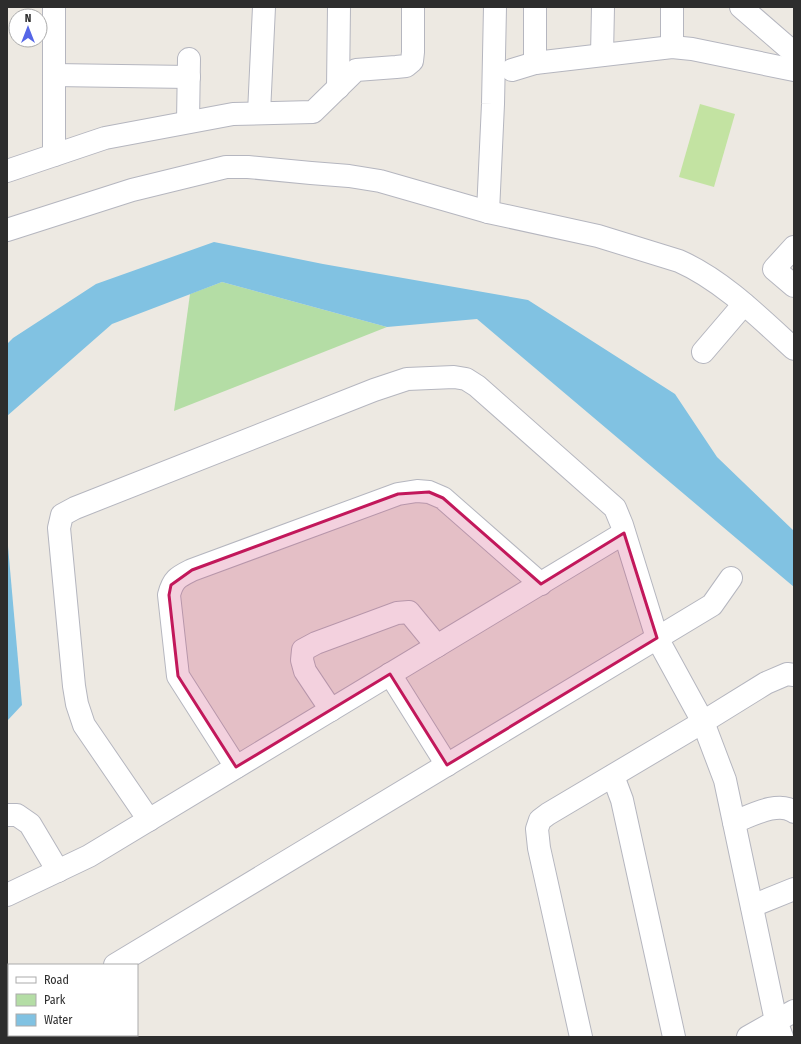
<svg xmlns="http://www.w3.org/2000/svg" width="801" height="1044" font-family="'Fira Sans Condensed',sans-serif">
<rect width="100%" height="100%" fill="#ede9e2"/>
<!-- green -->
<polygon fill="#b4dda5" points="222,282 387,327 174,411 190,294"/>
<!-- pitch -->
<polygon fill="#c3e3a2" points="700,104 735,114 714,187 679,177"/>
<!-- water -->
<g fill="#81c2e2">
<polygon points="214,242 323,264 528,300 675,394 717,457 794,531 794,587 477,319 387,327 222,282 112,324 7,416 7,344 13,338 96,284"/>
<polygon points="7,535 22,705 7,721"/>
</g>
<g fill="none" stroke-linecap="round" stroke-linejoin="round">
<!-- minor casing -->
<g stroke="#b5b6bf" stroke-width="24">
<g id="minor">
<polyline points="54,7 54,155"/>
<polyline points="741,7 794,53"/>
<polyline points="672,47 672,7"/>
<polyline points="602,55 603,7"/>
<polyline points="535,63 535,7"/>
<polyline points="512,70 535,63 672,47 692,49 794,70"/>
<polyline points="54,75 189,77"/>
<polyline points="338,88 339,7"/>
<polyline points="259,113 264,7"/>
<polyline points="188,122 189,59"/>
<polyline points="7,171 105,138 233,114 313,112 356,70 396,67 406,66 412,61 413,52 413,7"/>
<polyline points="488,212 493,104 495,7"/>
<path d="M7,230L132,190L226,167H248L311,173L349,176L380,181L488,212L598,236L679,261C722,280 759,317 794,349"/>
<polyline points="794,247 774,269 794,286"/>
<polyline points="703,352 744,304"/>
<polyline points="390,674 447,765"/>
<polyline points="331,710 305,671 302,660 303,650 316,643 397,613 409,612 437,646"/>
<path d="M236,767L178,676L169,595C173,579 178,577 192,570L398,494L417,491L429,492L443,498L541,584"/>
<polyline points="613,776 622,800 674,1037"/>
<polyline points="7,815 17,815 30,824 58,871"/>
<polyline points="149,820 84,725 77,704 74,686 59,528 62,515 75,508 374,390 407,379 454,377 466,379 477,386 615,508 622,525 657,638 703,722 725,780 776,1021 782,1037"/>
<path d="M734,822C750,816 779,800 794,812"/>
<polyline points="7,895 89,856 624,533"/>
<polyline points="752,906 794,889"/>
<polyline points="115,965 712,605 731,578"/>
<polyline points="7,985 9,994"/>
<polyline points="19,1035 20,1037"/>
<polyline points="581,1037 539,848 537,829 540,820 548,814 703,722 766,683 787,674 794,675"/>
<polyline points="748,1037 794,1011"/>
</g>
</g>
<!-- minor -->
<use href="#minor" stroke="#fff" stroke-width="22"/>
</g>
<!-- marked area -->
<path fill="#c2185b" fill-opacity="0.2" stroke="#c2185b" stroke-width="3" stroke-linejoin="round" d="M429,492L443,498L541,584L624,533L657,638L447,765L390,674L236,767L178,676L169,595L171,585L192,570L398,494Z"/>
<!-- border -->
<rect width="801" height="1044" fill="none" stroke="#2d2d2d" stroke-width="16"/>
<!-- legend -->
<rect x="8" y="964" width="130" height="72" fill="#ffffff" stroke="#ababab"/>
<rect x="16" y="977" width="20" height="6" fill="#ffffff" stroke="#ababab"/>
<text x="44" y="984" font-size="12" fill="#2d2d2d">Road</text>
<rect x="16" y="994" width="20" height="12" fill="#b4dda5" stroke="#ababab"/>
<text x="44" y="1004" font-size="12" fill="#2d2d2d">Park</text>
<rect x="16" y="1014" width="20" height="12" fill="#81c2e2" stroke="#ababab"/>
<text x="44" y="1024" font-size="12" fill="#2d2d2d">Water</text>
<!-- north arrow -->
<g transform="translate(28 28)"><circle r="19" fill="#ffffff" stroke="#ababab"/>
<path d="M0-3L7 15L0 10L-7 15Z" fill="#5566e7"/>
<text y="-6" font-size="11" font-weight="bold" text-anchor="middle" fill="#2d2d2d">N</text>
</g>
</svg>
